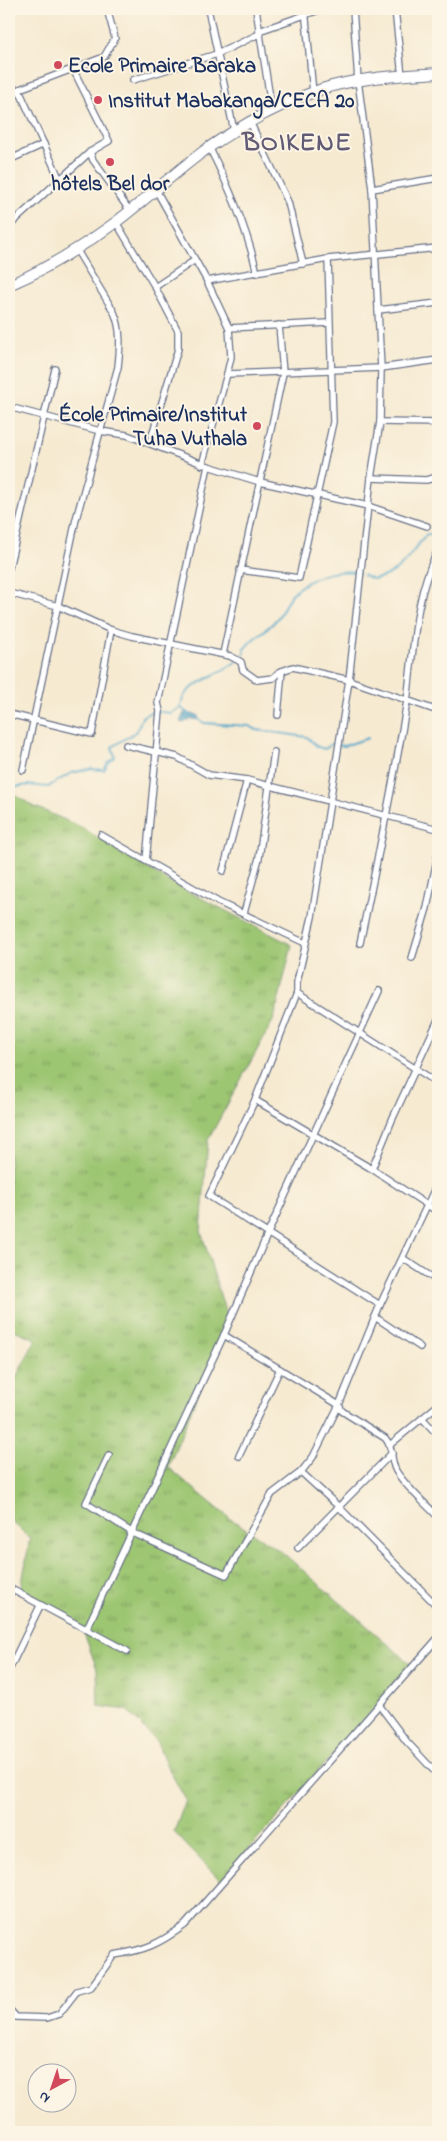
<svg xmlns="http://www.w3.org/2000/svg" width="447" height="2141" font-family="'Indie Flower',sans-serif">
<defs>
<pattern id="grass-tufts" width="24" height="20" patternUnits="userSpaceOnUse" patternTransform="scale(1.25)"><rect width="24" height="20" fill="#9dc672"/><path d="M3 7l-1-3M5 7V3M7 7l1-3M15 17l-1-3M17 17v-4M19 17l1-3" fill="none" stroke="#7fa161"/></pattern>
<pattern id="water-waves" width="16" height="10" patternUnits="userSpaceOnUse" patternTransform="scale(1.25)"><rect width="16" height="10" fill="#4da5ca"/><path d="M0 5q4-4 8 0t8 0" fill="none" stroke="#3f87a7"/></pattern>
</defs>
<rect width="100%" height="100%" fill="#fcf5e5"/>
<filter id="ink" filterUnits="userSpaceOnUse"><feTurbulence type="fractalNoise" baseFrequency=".02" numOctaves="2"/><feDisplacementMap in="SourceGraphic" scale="10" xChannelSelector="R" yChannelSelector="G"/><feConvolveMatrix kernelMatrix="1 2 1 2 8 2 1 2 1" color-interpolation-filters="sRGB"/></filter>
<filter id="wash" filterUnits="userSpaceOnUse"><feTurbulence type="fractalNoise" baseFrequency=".0096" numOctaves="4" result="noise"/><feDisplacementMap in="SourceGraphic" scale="20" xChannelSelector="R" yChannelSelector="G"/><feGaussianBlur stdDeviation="1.12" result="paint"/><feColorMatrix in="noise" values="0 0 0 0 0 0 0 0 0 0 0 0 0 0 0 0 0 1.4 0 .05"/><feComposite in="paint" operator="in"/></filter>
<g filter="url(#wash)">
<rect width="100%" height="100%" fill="#f6ead1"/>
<!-- grass -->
<polygon fill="url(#grass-tufts)" stroke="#5c7a68" points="9,791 33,806 81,827 166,880 292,945 274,1019 208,1140 201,1231 228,1321 168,1467 228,1517 283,1553 412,1665 221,1881 174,1832 186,1800 167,1766 157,1742 127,1710 98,1706 97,1669 83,1630 21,1589 30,1538 9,1519 9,1391 36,1339 9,1328"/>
<!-- water -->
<polygon fill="url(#water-waves)" stroke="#346a94" points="184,713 198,715 199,720 192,719 183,723 180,722"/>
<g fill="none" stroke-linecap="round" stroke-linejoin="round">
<!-- stream -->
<g stroke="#4da5ca" stroke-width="2">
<path d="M363,575L373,579C402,575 410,553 427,534H438"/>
<polyline points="181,708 189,714"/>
<polyline points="198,719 204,723 249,726 257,730 307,737 318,747 325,749 331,744 344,746 368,738"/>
<path d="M9,788L28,785L48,787L71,773L90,769L104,770L108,763L115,757L112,747L137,731L142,717L154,711L171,713L180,708C182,704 182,700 184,696C193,681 231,671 245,653L244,650C251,637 266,632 275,621C283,613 285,602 291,595C307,577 336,568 359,573"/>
<polyline points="9,2126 13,2132"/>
</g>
</g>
</g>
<g filter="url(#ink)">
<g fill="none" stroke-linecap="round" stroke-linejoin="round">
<!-- minor casing -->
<g stroke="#687086" stroke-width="8">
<g id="minor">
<polyline points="208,9 234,131"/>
<polyline points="256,9 272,111"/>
<polyline points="305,9 313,93"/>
<polyline points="353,9 358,80 372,189 381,368 380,422 371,478 349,680 312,917 297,982 297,993 255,1100 209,1196 380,1305"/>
<polyline points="395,9 402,76"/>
<polyline points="259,31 322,9"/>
<polyline points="133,80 217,54 259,34"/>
<polyline points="19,90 60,180"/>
<polyline points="9,93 104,57 115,38 107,9"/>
<polyline points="250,122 288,202 303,264"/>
<path d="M209,147C230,188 247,229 257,273"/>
<polyline points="90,152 93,160 130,211"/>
<polyline points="9,160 44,144"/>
<polyline points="372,189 438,178"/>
<polyline points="156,190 207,281 229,328 231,357 227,374 202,465"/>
<polyline points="116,222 155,287 178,331 178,349 150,442"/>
<polyline points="9,226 90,152 109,141 73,69"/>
<polyline points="207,281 328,259 438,248"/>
<polyline points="155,287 195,260"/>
<polyline points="378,310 438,303"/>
<polyline points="229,328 329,323"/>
<polyline points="227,374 381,368 438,360"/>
<polyline points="9,407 100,431 127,435 208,466 260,482 368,506 427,526"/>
<polyline points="380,422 438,423"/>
<polyline points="371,478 426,480 438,477"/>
<polyline points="9,568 55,369"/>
<polyline points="240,570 299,578 333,422 328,259"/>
<polyline points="9,593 58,606 111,630 132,636 230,656 241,662 243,670 257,680 273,678 279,672 293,667 349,680 438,711"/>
<polyline points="223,654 283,373 279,325"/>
<polyline points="9,714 92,734 111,630"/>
<polyline points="278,715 282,671"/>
<polyline points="126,745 177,757 209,775 247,780 438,829"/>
<path d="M23,770L76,519L118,367C120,348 122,330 114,312L76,249"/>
<polyline points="101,835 218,902 305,943"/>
<polyline points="146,861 160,711 158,703 208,466"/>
<polyline points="223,871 247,780"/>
<polyline points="244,913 259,858 274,752"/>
<path d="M360,943C377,862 394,782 407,701C414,649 414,597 438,550"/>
<polyline points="412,958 427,908 438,855"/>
<polyline points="297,993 438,1083"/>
<polyline points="255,1100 372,1169 438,1212"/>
<polyline points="372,1169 392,1120 438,1020"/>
<path d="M438,1182L380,1305L339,1405L342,1411L385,1438C395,1449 389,1463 398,1474C409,1490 425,1503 438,1517"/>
<polyline points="404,1259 438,1281"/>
<polyline points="375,1317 420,1347"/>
<polyline points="422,1418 438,1435"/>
<polyline points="391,1444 438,1405"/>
<polyline points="109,1455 86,1503 133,1533 226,1575 272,1494 301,1472 313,1457 339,1405 224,1335"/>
<polyline points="239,1456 280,1369"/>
<polyline points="301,1472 339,1507 438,1607"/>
<polyline points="298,1548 392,1453"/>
<polyline points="11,1589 127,1651"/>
<polyline points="87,1628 224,1335 268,1233 379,991"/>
<polyline points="9,1670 40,1606"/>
<polyline points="379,1705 407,1742 438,1775"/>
<path d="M9,2009L16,2017L47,2018L59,2014L77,1991L91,1987L114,1955C146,1950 159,1944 185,1925L438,1638"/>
</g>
</g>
<!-- trunk casing -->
<g stroke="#687086" stroke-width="12">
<path id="trunk" d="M9,285C47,269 83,246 116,222C148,198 176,171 208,148C243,124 282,103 322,89C359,77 399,76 438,73"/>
</g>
<!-- minor -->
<use href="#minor" stroke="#fff" stroke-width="5.5"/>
<!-- trunk -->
<use href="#trunk" stroke="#fff" stroke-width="10"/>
</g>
</g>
<!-- markers -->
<g fill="#d1495b" stroke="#fcf5e5" stroke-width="2">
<circle cx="58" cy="65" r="5"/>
<circle cx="98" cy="100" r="5"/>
<circle cx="110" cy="162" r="5"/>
<circle cx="257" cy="426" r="5"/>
</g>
<g text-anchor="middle" stroke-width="4" stroke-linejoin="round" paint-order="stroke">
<!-- poi labels -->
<g font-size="21" font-weight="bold" fill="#1b2f5e" stroke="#fcf5e5" text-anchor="start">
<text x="68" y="72">Ecole Primaire Baraka</text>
<text x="108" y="107">Institut Mabakanga/CECA 20</text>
<text x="110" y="190" text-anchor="middle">hôtels Bel dor</text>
<text x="247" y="421" text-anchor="end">École Primaire/Institut<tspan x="247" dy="24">Tuha Vuthala</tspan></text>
</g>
<!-- district labels -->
<g font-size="26" font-weight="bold" letter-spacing="1" fill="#625b75" stroke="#fcf5e5">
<text x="297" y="150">BOIKENE</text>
</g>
</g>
<!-- margin -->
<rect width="447" height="2141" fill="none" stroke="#fcf5e5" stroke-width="30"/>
<!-- north arrow -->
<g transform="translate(52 2088) rotate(220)"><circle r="24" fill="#fcf5e5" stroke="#a2a6af"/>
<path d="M0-4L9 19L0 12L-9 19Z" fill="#d1495b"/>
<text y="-8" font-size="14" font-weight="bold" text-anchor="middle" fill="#1b2f5e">N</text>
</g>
</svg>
